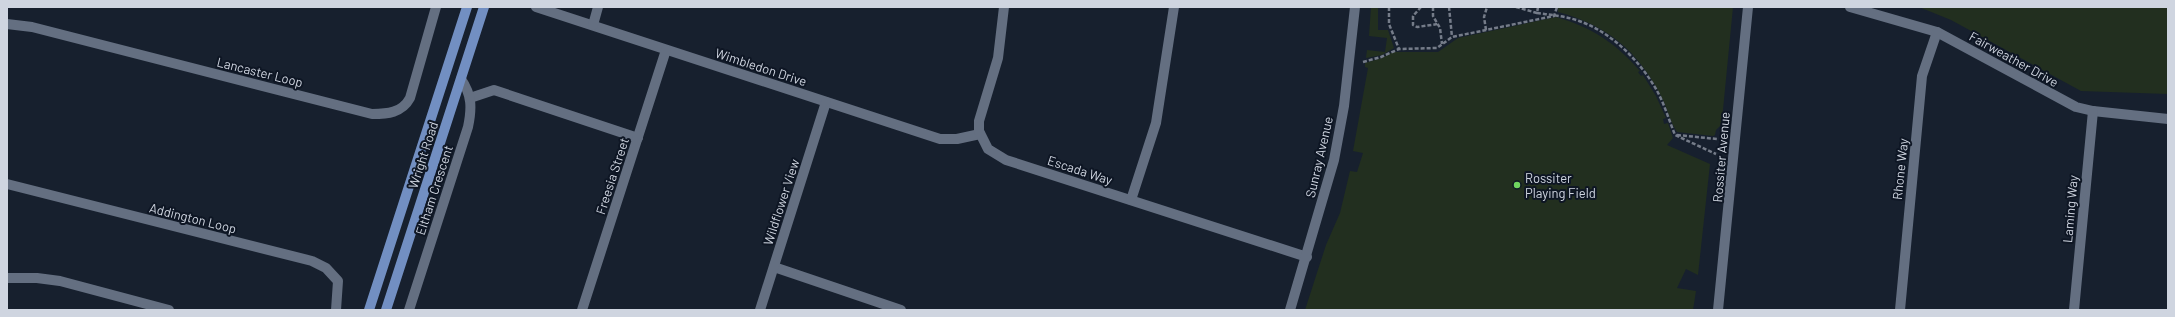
<svg xmlns="http://www.w3.org/2000/svg" width="2175" height="317" font-family="Barlow,sans-serif">
<rect width="100%" height="100%" fill="#17202e"/>
<!-- green -->
<g fill="#222f1f">
<polygon points="1371,7 1387,7 1378,8 1378,30 1388,30 1394,48 1382,55 1366,58 1367,50 1385,52 1387,38 1369,36"/>
<path d="M1558,7H1733L1722,120L1720,126L1716,130L1715,135L1713,136L1677,132C1670,122 1667,107 1661,96C1638,51 1607,25 1558,12Z"/>
<polygon points="1919,7 2168,7 2168,94 2081,91 1951,20"/>
<path d="M1556,17C1591,27 1616,43 1640,71L1638,72L1641,76L1643,75L1656,96L1666,118L1663,119L1664,124L1668,123L1673,138L1667,145L1710,164L1698,275L1686,269L1677,288L1696,291L1693,310H1305L1326,245L1340,213L1350,171L1357,172L1363,153L1353,151L1368,68L1365,67V63L1382,58L1393,52H1438L1458,38Z"/>
</g>
<g fill="none" stroke-linecap="round" stroke-linejoin="round">
<!-- path -->
<g stroke="#757c89" stroke-width="2.5" stroke-dasharray="4 2" stroke-linecap="butt">
<polyline points="1389,7 1389,24 1399,49"/>
<polyline points="1421,7 1413,16 1413,25 1417,27 1438,24"/>
<polyline points="1433,7 1433,16 1440,28 1442,44"/>
<polyline points="1449,7 1452,37"/>
<polyline points="1516,7 1537,13"/>
<path d="M1538,7L1537,13C1551,15 1565,16 1579,21C1611,32 1639,60 1656,89C1664,103 1669,120 1675,135L1716,154"/>
<polyline points="1486,30 1484,17 1487,7"/>
<polyline points="1363,62 1381,57 1399,49 1437,48 1452,37 1554,16 1557,7"/>
<polyline points="1677,135 1717,139"/>
</g>
<!-- minor -->
<g stroke="#646f81" stroke-width="10">
<polyline points="536,7 940,139 957,139 980,134"/>
<polyline points="1004,7 998,58 979,121 979,131 988,149 1006,160 1307,257"/>
<polyline points="1850,7 1937,32 2076,107 2093,111 2168,119"/>
<path d="M7,24L32,27L372,114C387,114 402,113 410,98L436,7"/>
<polyline points="593,25 598,7"/>
<polyline points="470,98 494,90 638,138"/>
<polyline points="7,184 312,261 326,268 338,281 336,310"/>
<polyline points="1131,200 1156,123 1174,7"/>
<polyline points="774,267 901,310"/>
<polyline points="7,278 37,278 60,281 169,310"/>
<path d="M409,310L468,127C472,108 472,95 461,79"/>
<polyline points="582,310 666,50"/>
<polyline points="760,310 826,102"/>
<polyline points="1290,310 1334,160 1344,106 1355,7"/>
<polyline points="1718,310 1748,7"/>
<polyline points="1900,310 1922,76 1937,32"/>
<polyline points="2074,310 2093,111"/>
</g>
<!-- major -->
<g stroke="#728fc2" stroke-width="10">
<polyline points="369,310 467,7"/>
<polyline points="386,310 484,7"/>
</g>
</g>
<!-- markers -->
<circle fill="#6fd35f" stroke="#0e1624" stroke-width="1.5" cx="1517" cy="185" r="4"/>
<g text-anchor="middle" stroke-width="4" stroke-linejoin="round" paint-order="stroke">
<!-- street labels -->
<g font-size="13" fill="#cfd5e0" stroke="#0e1624">
<text transform="translate(2014 59) rotate(29)" y="5">Fairweather Drive</text>
<text transform="translate(761 67) rotate(18)" y="5">Wimbledon Drive</text>
<text transform="translate(260 72) rotate(14)" y="5">Lancaster Loop</text>
<text transform="translate(423 155) rotate(-72)" y="5">Wright Road</text>
<text transform="translate(1319 157) rotate(-77)" y="5">Sunray Avenue</text>
<text transform="translate(1721 157) rotate(-85)" y="5">Rossiter Avenue</text>
<text transform="translate(1900 169) rotate(-84)" y="5">Rhone Way</text>
<text transform="translate(1080 170) rotate(18)" y="5">Escada Way</text>
<text transform="translate(612 176) rotate(-72)" y="5">Freesia Street</text>
<text transform="translate(434 190) rotate(-72)" y="5">Eltham Crescent</text>
<text transform="translate(781 202) rotate(-72)" y="5">Wildflower View</text>
<text transform="translate(2070 209) rotate(-85)" y="5">Laming Way</text>
<text transform="translate(193 218) rotate(14)" y="5">Addington Loop</text>
</g>
<!-- poi labels -->
<g font-size="13" fill="#cfd5e0" stroke="#0e1624" text-anchor="start">
<text x="1525" y="183">Rossiter<tspan x="1525" dy="15">Playing Field</tspan></text>
</g>
</g>
<!-- border -->
<rect width="2175" height="317" fill="none" stroke="#cfd5e0" stroke-width="16"/>
</svg>
